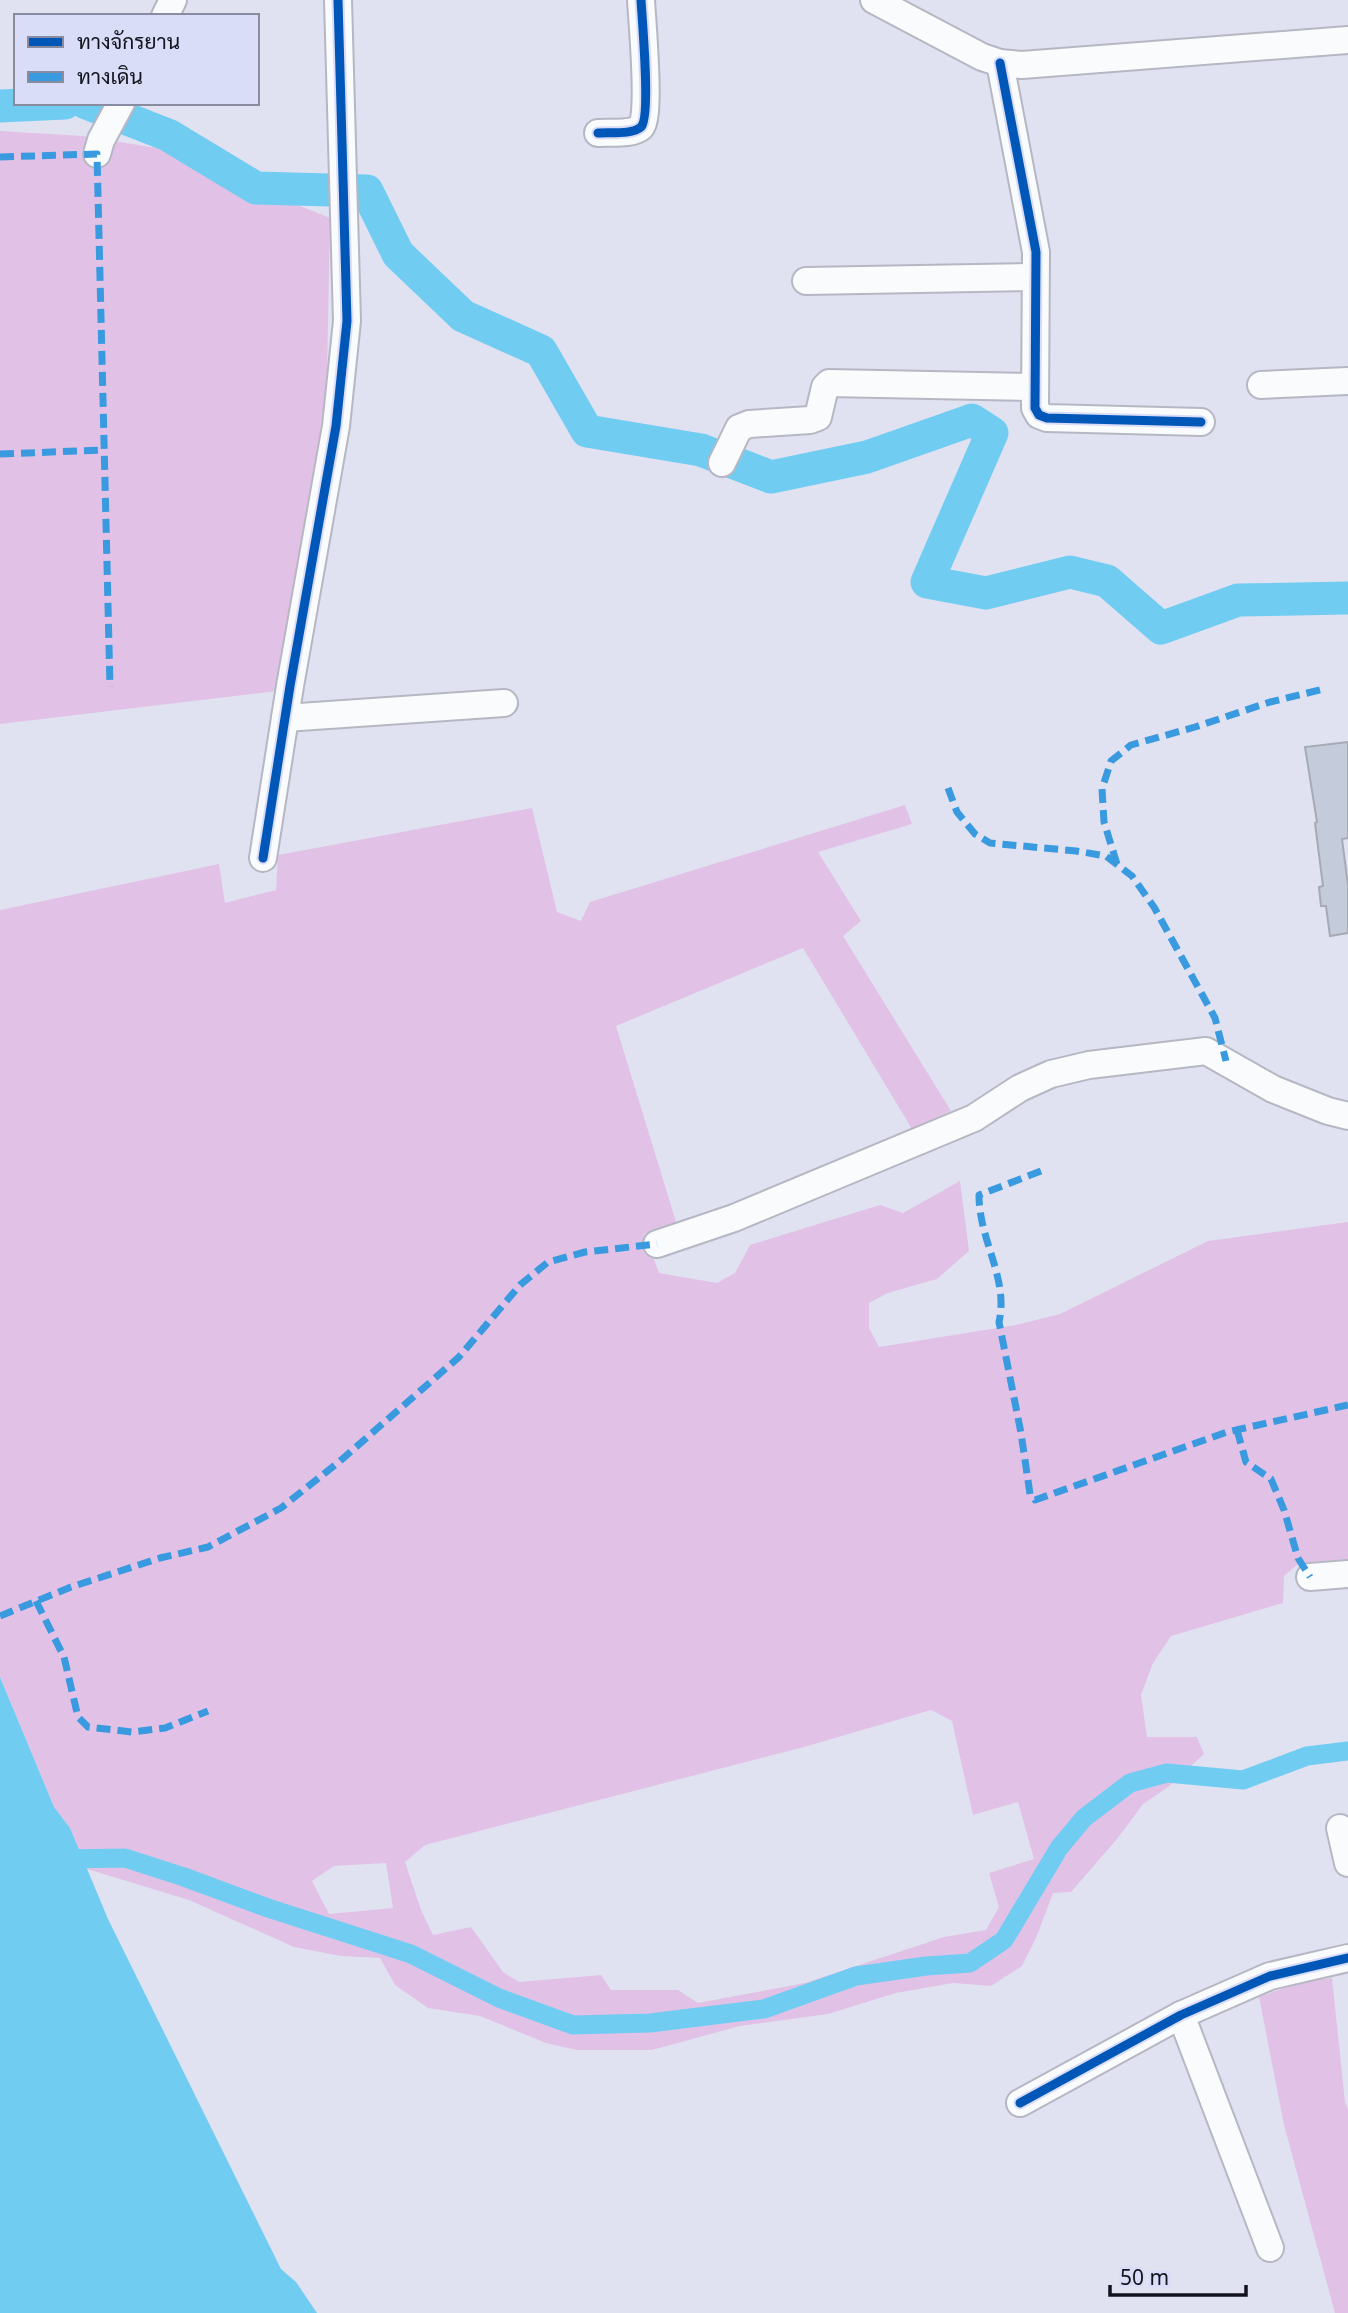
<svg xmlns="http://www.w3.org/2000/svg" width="1348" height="2313" font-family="'Noto Sans',Sarabun,sans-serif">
<rect width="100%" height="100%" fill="#e0e2f1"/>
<!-- green -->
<g fill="#e1c2e6" fill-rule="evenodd">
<polygon points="0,131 83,136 157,148 330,218 327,377 300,591 278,691 0,724"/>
<path d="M905,805L912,824L818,852L861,921L843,936L951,1111L912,1129L803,948L616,1026L677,1225L644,1234L659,1273L717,1283L735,1273L750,1245L880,1205L903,1213L960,1181L969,1251L937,1279L888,1293L869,1303V1328L879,1347L1016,1325L1060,1314L1208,1241L1348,1222V1559L1299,1563L1284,1576L1283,1603L1171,1636L1153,1663L1141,1695L1147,1737H1197L1204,1754L1168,1787L1143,1804L1117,1839L1071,1892L1053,1893L1036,1938L1022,1966L991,1986L953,1983L896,1993L828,2014L740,2026L652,2050H577L546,2043L480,2016L428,2008L395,1985L380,1958L341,1956L294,1947L189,1900L87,1869L70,1828L54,1807L0,1677V910L219,864L225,903L276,890L278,855L532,808L557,912L581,921L590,902ZM931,1710L952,1721L973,1815L1018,1802L1034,1859L989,1873L999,1907L986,1930L944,1937L805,1983L698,2003L678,1990H611L601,1975L519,1982L503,1972L471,1927L433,1935L421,1910L405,1862L425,1845L804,1747ZM386,1863L393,1908L329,1914L312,1881L334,1866Z"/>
<polygon points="1332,1978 1345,2102 1348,2109 1348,2313 1335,2313 1284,2125 1259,1997 1301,1982"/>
</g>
<!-- water -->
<polygon fill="#71ccf2" points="0,1677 54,1807 70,1828 108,1919 281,2269 296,2282 317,2313 0,2313"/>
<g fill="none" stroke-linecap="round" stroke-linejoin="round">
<!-- canal -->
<polyline stroke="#71ccf2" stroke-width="19" points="58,1859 125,1858 184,1877 268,1908 411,1954 499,1998 573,2025 650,2023 764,2009 856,1976 926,1966 970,1963 1004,1940 1059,1848 1084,1818 1130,1783 1167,1773 1243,1780 1307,1756 1348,1751"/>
<!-- river -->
<g stroke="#71ccf2" stroke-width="33">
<polyline points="86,103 168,135 256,188 367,191 398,254 463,316 541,351 587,431 701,450 771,477 867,457 972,420 992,433 927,582 986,593 1070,572 1107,581 1161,628 1238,600 1348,598"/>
<polyline points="0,106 65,103"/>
</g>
</g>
<!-- building -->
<polygon fill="#c4ccdb" stroke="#a6aab5" stroke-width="2" points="1348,742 1348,838 1342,839 1348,885 1348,933 1330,936 1326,906 1321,906 1319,887 1323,886 1315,823 1317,822 1305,747"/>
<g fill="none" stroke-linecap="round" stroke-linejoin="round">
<!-- minor casing -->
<g stroke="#b6b7c3" stroke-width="30">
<g id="minor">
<polyline points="874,0 982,57 1000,63 1022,65 1348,40"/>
<polyline points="165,16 173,0"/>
<polyline points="1000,63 1036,252 1035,408 1039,415 1047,418 1201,422"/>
<path d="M598,133C610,132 632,135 641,127C651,117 642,19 641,0"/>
<polyline points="97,154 101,140 121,103"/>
<polyline points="806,281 1035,277"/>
<polyline points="1261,385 1348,381"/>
<polyline points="722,463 739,428 749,424 810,420 818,417 825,387 829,383 1035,387"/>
<polyline points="285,718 504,703"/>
<polyline points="263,858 290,686 336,426 347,321 338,0"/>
<polyline points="657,1244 734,1218 974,1118 1020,1088 1051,1074 1089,1065 1206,1051 1273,1089 1328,1111 1348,1116"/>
<polyline points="1310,1577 1348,1574"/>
<polyline points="1340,1828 1348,1863"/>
<polyline points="1181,2015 1270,2248"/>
<polyline points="1020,2103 1181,2015 1270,1976 1348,1958"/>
</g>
</g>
<!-- minor -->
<use href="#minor" stroke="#fafbfd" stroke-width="26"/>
<!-- quiet -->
<g stroke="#3a9adf" stroke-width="7" stroke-dasharray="14 7" stroke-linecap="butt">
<polyline points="0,157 97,154 110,687"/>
<polyline points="0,454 105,450"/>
<polyline points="948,788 957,812 975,834 990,843 1076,851 1106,856 1132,876 1154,907 1215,1018 1226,1061"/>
<polyline points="1117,864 1104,822 1102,789 1111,761 1131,745 1195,727 1270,702 1324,689"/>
<path d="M1041,1171L979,1195C979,1241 1009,1278 999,1322L1021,1433L1030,1494L1035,1500L1227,1432L1348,1405"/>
<polyline points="1237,1430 1246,1462 1271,1479 1284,1510 1298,1558 1310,1577"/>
<polyline points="36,1601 64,1657 78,1717 88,1727 132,1732 165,1728 208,1711"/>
<polyline points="0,1616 71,1587 160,1558 208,1547 281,1508 340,1461 459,1357 520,1285 548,1262 585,1252 657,1244"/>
</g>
<!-- cycleway casing -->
<g stroke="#d9ddf8" stroke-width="13">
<g id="cycleway">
<polyline points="1000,63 1036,252 1035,408 1039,415 1047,418 1201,422"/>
<path d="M598,133C610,132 632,135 641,127C651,117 642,19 641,0"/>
<polyline points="263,858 290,686 336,426 347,321 338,0"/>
<polyline points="1020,2103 1181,2015 1270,1976 1348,1958"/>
</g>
</g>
<!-- cycleway -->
<use href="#cycleway" stroke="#0057b8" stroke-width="9"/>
</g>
<!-- legend -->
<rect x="14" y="14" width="245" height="91" fill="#d9ddf8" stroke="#898ca0" stroke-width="2"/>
<rect x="28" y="37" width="35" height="10" fill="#0057b8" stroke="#898ca0" stroke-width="2"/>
<text x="77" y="49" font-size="21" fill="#12131c">ทางจักรยาน</text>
<rect x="28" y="72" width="35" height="10" fill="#3a9adf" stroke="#898ca0" stroke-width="2"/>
<text x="77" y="84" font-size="21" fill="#12131c">ทางเดิน</text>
<!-- scale -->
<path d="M1110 2285v10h136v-10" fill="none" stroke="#12131c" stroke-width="3.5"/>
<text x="1120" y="2285" font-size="21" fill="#12131c" stroke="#d9ddf8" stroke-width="5" paint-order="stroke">50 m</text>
</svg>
